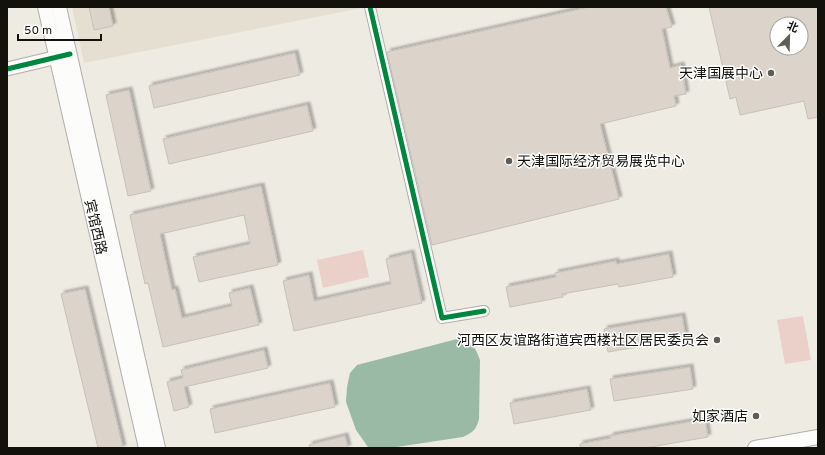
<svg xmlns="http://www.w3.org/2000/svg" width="825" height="455" font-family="Overpass,'Noto Sans SC',sans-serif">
<defs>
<filter id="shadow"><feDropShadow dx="3" dy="-3" stdDeviation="1" flood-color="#0004"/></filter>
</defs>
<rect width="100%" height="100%" fill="#eeebe3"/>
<!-- built -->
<polygon fill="#e4dfd1" points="72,7 367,7 84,63"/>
<!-- green -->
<g fill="#ebd0ca">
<polygon points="363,250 369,277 323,288 317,260"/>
<polygon points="803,316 811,360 785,364 777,320"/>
</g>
<!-- water -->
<path fill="#9abaa5" d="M457,339C472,340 475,347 480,360L479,419C476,430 473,432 463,437L390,448H373L368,447L356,430L346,402L347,387L350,373L357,365Z"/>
<!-- building -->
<g fill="#dcd3ca" stroke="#c5c1bb" fill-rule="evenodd" filter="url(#shadow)">
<polygon points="89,7 109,7 113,26 94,30"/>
<polygon points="589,7 666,7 672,27 662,29 670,68 681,65 686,94 674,96 676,106 600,124 619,199 432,245 387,52"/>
<path d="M709,7H818V117L808,119L804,101L740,115L736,97L730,99ZM777,24H801V48H777Z"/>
<polygon points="295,53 300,75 154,108 149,86"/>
<polygon points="129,90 151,191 128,196 106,95"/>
<polygon points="307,105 313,131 169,164 163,139"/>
<polygon points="261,186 278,265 199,282 193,257 250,244 244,215 160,234 172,290 175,289 182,318 232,306 229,293 250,288 259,325 163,347 148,283 145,284 130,215"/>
<polygon points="411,253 422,303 294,331 283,281 309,275 314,301 391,284 386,259"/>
<polygon points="669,254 673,277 619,287 618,284 562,294 563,297 510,307 506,287 556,277 555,273 616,261 616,264"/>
<polygon points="85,289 123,448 98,448 61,294"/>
<polygon points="682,316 686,339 608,352 604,329"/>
<polygon points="264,350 268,368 184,387 189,407 174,411 167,382 183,378 181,370"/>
<polygon points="690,367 693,389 614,401 610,379"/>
<polygon points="330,383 335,407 215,433 210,409"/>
<polygon points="587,389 591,410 514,424 510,403"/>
<polygon points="705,419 708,437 645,448 580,448 580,444 611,438 610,436"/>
<polygon points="345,436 348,448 310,448 309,445"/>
</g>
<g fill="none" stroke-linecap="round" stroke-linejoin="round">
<!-- minor casing -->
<g stroke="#b0aea9" stroke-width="12">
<polyline id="minor" points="370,7 442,318 484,311"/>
</g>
<!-- tertiary casing -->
<g stroke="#b0aea9" stroke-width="15">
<polyline id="tertiary" points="7,69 66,55"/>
</g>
<!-- secondary casing -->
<g stroke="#b0aea9" stroke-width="16">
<g id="secondary">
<polyline points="45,7 146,448"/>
<polyline points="59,7 137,355 158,448"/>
<polyline points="755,448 818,437"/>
</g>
</g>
<!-- minor -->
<use href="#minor" stroke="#fcfcfb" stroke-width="10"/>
<!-- tertiary -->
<use href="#tertiary" stroke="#fcfcfb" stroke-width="13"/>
<!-- secondary -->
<use href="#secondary" stroke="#fcfcfb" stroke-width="14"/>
<!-- cycleway casing -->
<g stroke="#fff" stroke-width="8">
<g id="cycleway">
<polyline points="370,7 442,318 484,311"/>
<polyline points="7,69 70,54"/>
</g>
</g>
<!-- cycleway -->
<use href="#cycleway" stroke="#00873e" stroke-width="5"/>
</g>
<!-- markers -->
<g fill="#5f5d57" stroke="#fff" stroke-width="1.5">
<circle cx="771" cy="73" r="4"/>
<circle cx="509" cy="161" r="4"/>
<circle cx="717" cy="340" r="4"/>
<circle cx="756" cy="416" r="4"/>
</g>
<g text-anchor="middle" stroke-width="3" stroke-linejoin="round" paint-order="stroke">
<!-- poi labels -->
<g font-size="14" fill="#12110c" stroke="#fff" text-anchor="end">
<text x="763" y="78">天津国展中心</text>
<text x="517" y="166" text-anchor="start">天津国际经济贸易展览中心</text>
<text x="709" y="345">河西区友谊路街道宾西楼社区居民委员会</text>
<text x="748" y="421">如家酒店</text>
</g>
<!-- street labels -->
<g font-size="14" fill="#12110c" stroke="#fff">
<text transform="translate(96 227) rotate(77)" y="5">宾馆西路</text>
</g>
</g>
<!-- border -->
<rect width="825" height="455" fill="none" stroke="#12110c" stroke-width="16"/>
<!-- north arrow -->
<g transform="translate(789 36) rotate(23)"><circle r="19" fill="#ffffff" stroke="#a0a09e"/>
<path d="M0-3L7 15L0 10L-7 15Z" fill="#5f5d57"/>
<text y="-6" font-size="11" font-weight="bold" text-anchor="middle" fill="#12110c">北</text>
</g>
<!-- scale -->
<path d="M18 34v6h83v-6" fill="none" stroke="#12110c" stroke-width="2"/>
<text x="24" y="34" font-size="12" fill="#12110c" stroke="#ffffff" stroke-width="3" paint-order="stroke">50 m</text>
</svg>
